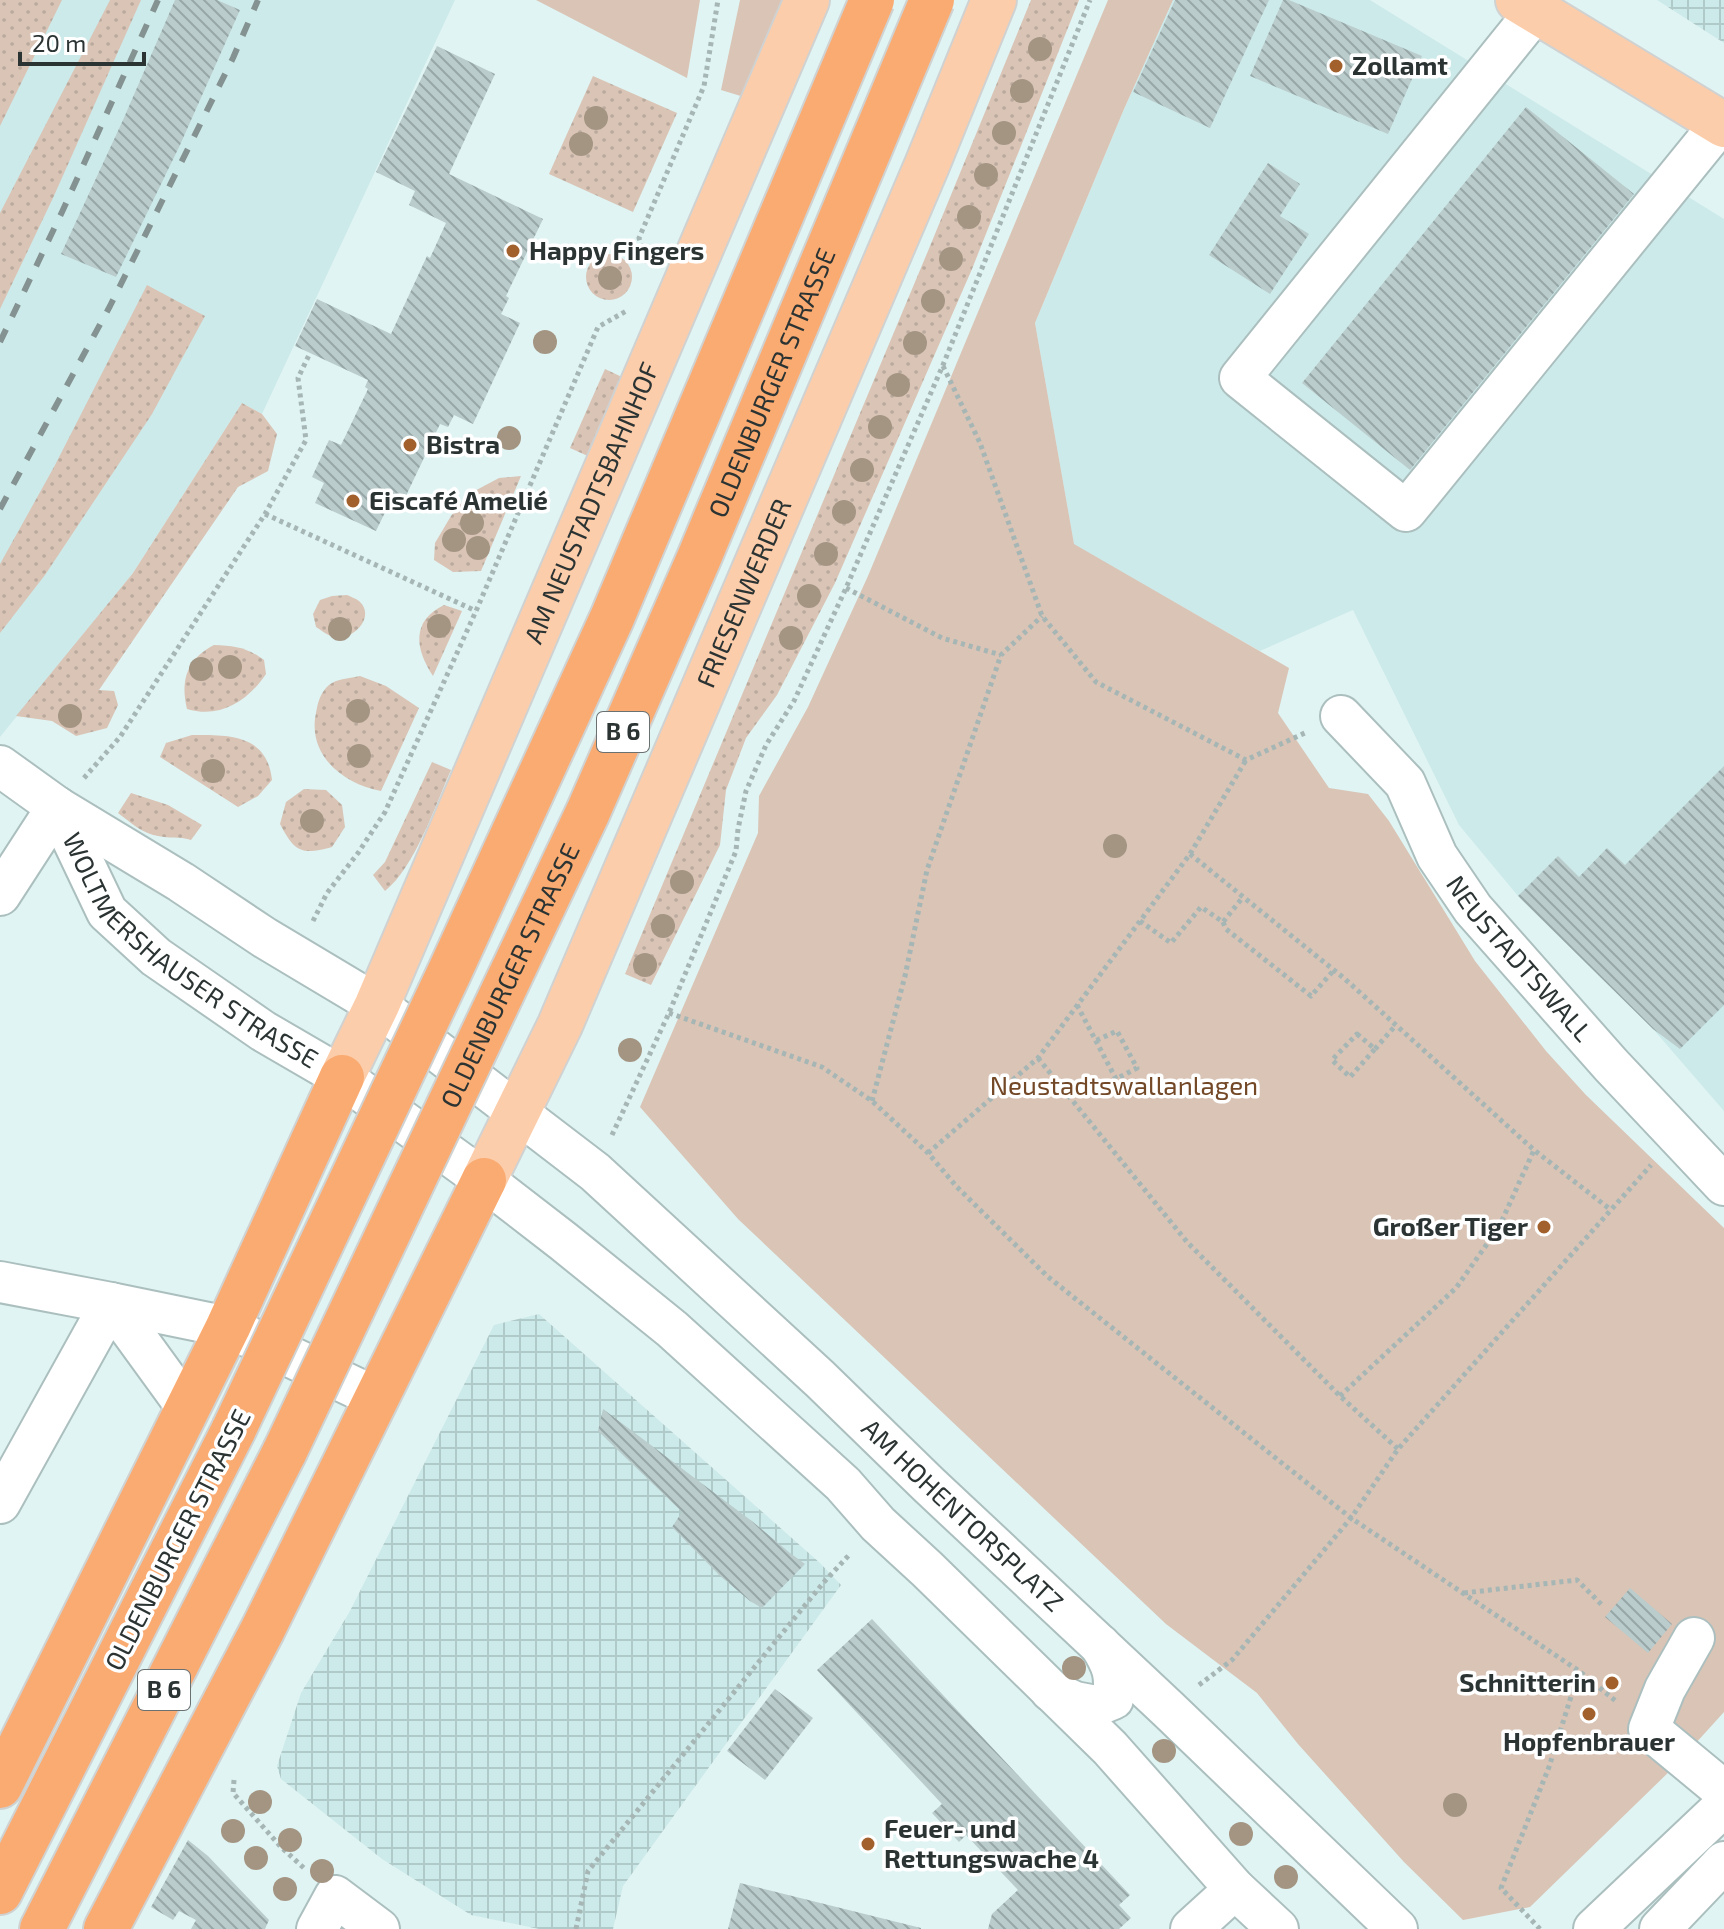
<svg xmlns="http://www.w3.org/2000/svg" width="1724" height="1929" font-family="'Exo 2',sans-serif">
<defs>
<pattern id="industrial-grid" width="8" height="8" patternUnits="userSpaceOnUse" patternTransform="scale(2)"><rect width="8" height="8" fill="#cdeaea"/><path d="M0 4h8M4 0v8" fill="none" stroke="#b0c9c9"/></pattern>
<pattern id="grass-dots" width="8" height="8" patternUnits="userSpaceOnUse" patternTransform="scale(2)"><rect width="8" height="8" fill="#d9c4b6"/><path d="M2 2h.1M6 6h.1" fill="none" stroke="#baa99d" stroke-width="1.8" stroke-linecap="round"/></pattern>
<pattern id="building-back-hatch" width="6" height="6" patternUnits="userSpaceOnUse" patternTransform="scale(2)"><rect width="6" height="6" fill="#bacccc"/><path d="M-1 5l2 2M0 0l6 6M5-1l2 2" fill="none" stroke="#97a6a6"/></pattern>
</defs>
<rect width="100%" height="100%" fill="#e0f4f3"/>
<!-- built -->
<g fill="#cdeaea">
<polygon points="0,0 455,0 262,414 242,403 133,573 0,737"/>
<polygon points="1173,0 1370,0 1724,219 1724,1111 1653,1029 1518,896 1459,825 1353,610 1260,651 1074,545 1035,323 1124,109"/>
</g>
<!-- industrial -->
<g fill="url(#industrial-grid)">
<polygon points="1657,0 1724,0 1724,43"/>
<polygon points="539,1314 820,1563 841,1585 623,1886 613,1929 539,1929 471,1915 382,1859 281,1779 277,1766 301,1693 350,1611 494,1325"/>
</g>
<!-- grass -->
<g fill="url(#grass-dots)">
<polygon points="0,0 62,0 0,126"/>
<polygon points="110,0 141,0 53,198 0,309 0,213"/>
<polygon points="1031,0 1079,0 972,269 835,583 777,695 746,738 726,790 720,845 651,985 625,974 928,251"/>
<polygon points="593,76 677,113 633,212 549,174"/>
<circle cx="609" cy="277" r="23"/>
<polygon points="147,285 205,316 152,414 45,575 0,633 0,564 54,467"/>
<polygon points="605,369 624,378 590,457 570,448"/>
<polygon points="242,403 262,414 277,434 268,471 238,487 99,690 114,691 118,705 107,728 76,736 52,721 16,716 133,573"/>
<polygon points="521,476 481,571 453,572 434,560 435,543 451,516 469,494 499,478"/>
<path d="M347,595C351,597 355,598 359,601C377,617 352,642 333,637C327,635 321,630 316,627L313,614L320,600L332,596Z"/>
<path d="M444,605L462,611L433,676C415,649 411,621 444,605Z"/>
<path d="M214,645C235,646 246,647 264,660L266,674C248,701 220,719 187,709C180,680 187,659 214,645Z"/>
<path d="M360,676L386,686L419,708L381,791C343,784 307,755 316,713C318,702 320,693 329,685C336,679 351,678 360,676Z"/>
<path d="M192,735C229,735 267,734 272,780L258,796L238,807L160,757L166,743Z"/>
<path d="M432,762L451,770C435,806 415,867 385,891L373,875L385,862Z"/>
<path d="M304,789L326,790L342,805L345,827L332,847C302,855 295,853 280,824L286,802Z"/>
<path d="M131,793L168,805L202,825L191,840C178,836 170,839 158,836C143,834 130,822 118,813Z"/>
</g>
<!-- park -->
<g fill="#d9c4b6">
<polygon points="536,0 700,0 687,78"/>
<polygon points="740,0 783,0 744,97 721,90"/>
<polygon points="1108,0 1173,0 1124,109 1035,323 1074,544 1289,668 1278,713 1329,788 1368,794 1389,821 1475,961 1546,1051 1586,1095 1724,1228 1724,1712 1675,1766 1530,1907 1463,1920 1404,1862 1298,1744 1257,1693 1166,1624 738,1219 640,1107 758,833 759,796 808,707 868,576"/>
</g>
<!-- building -->
<g fill="url(#building-back-hatch)">
<polygon points="175,0 217,0 240,10 180,145 116,277 61,254 123,120"/>
<polygon points="1175,0 1269,0 1210,128 1133,92"/>
<polygon points="1283,0 1289,0 1422,56 1388,134 1250,76"/>
<polygon points="437,46 495,74 449,174 543,219 506,296 509,298 501,314 520,323 473,424 454,415 448,427 440,424 404,500 393,496 376,531 315,503 324,483 312,477 329,440 341,445 368,389 365,387 368,380 295,346 317,299 391,334 427,256 430,258 446,223 409,205 415,191 376,172"/>
<polygon points="1526,107 1634,194 1410,470 1302,383"/>
<polygon points="1268,163 1300,184 1280,216 1309,234 1270,294 1209,255"/>
<polygon points="1724,766 1724,1005 1680,1049 1653,1029 1518,896 1558,856 1579,877 1607,848 1625,865"/>
<polygon points="603,1409 753,1522 790,1553 805,1564 762,1608 750,1601 719,1575 672,1527 682,1512 598,1431"/>
<polygon points="1630,1588 1672,1624 1648,1653 1605,1617"/>
<polygon points="872,1619 1130,1895 1119,1905 1131,1918 1119,1929 988,1929 992,1914 1018,1890 966,1835 959,1842 932,1813 942,1804 817,1670"/>
<polygon points="775,1689 813,1718 765,1780 727,1751"/>
<polygon points="188,1840 208,1856 269,1920 265,1929 191,1929 196,1920 179,1911 173,1920 151,1907"/>
<polygon points="740,1883 921,1928 921,1929 728,1929"/>
</g>
<g fill="none" stroke-linecap="round" stroke-linejoin="round">
<!-- minor casing -->
<g stroke="#acbfbf" stroke-width="44">
<g id="minor">
<polyline points="1536,11 1240,378 1406,511 1721,123"/>
<path id="s1" d="M1341,716L1405,783L1437,856L1473,909L1611,1065L1724,1185"/>
<path id="s2" d="M0,766L57,807L181,882L265,938L377,1005L595,1172L820,1379L929,1485L1168,1709L1397,1929"/>
<path id="s3" d="M57,807L107,912L156,957L263,1031L342,1077L484,1180L563,1241L672,1329L843,1484L878,1524L927,1569L1110,1748L1235,1889L1278,1929"/>
<polyline points="0,895 57,807"/>
<polyline points="0,1282 111,1303 188,1409"/>
<polyline points="0,1503 111,1303 228,1327 377,1398"/>
<polyline points="1694,1638 1665,1689 1649,1729 1724,1791"/>
<path d="M1051,1691L1075,1702L1096,1706L1113,1699C1116,1675 1113,1666 1100,1645"/>
<polyline points="317,1929 335,1896 379,1929"/>
<polyline points="1191,1929 1235,1889"/>
<polyline points="1594,1929 1724,1806"/>
<polyline points="1660,1929 1724,1862"/>
</g>
</g>
<!-- major casing -->
<g stroke="#d0d2d2" stroke-width="48">
<g id="major">
<polyline points="1518,0 1724,125"/>
<path id="s4" d="M342,1077L377,1005L807,0"/>
<path id="s5" d="M484,1180L560,1025L927,165L994,0"/>
</g>
</g>
<!-- highway casing -->
<g stroke="#d0d2d2" stroke-width="48">
<g id="highway">
<polyline points="0,1786 228,1327 342,1077"/>
<polyline points="0,1892 234,1429"/>
<polyline points="42,1929 285,1451"/>
<polyline points="106,1929 263,1629 484,1180"/>
</g>
</g>
<!-- path -->
<g stroke="#a6b6b5" stroke-width="5" stroke-dasharray="4 4" stroke-linecap="butt">
<polyline points="647,263 639,238 704,86 718,0"/>
<polyline points="943,366 980,443 1042,616 1096,682 1246,760 1307,732"/>
<polyline points="265,514 476,611"/>
<polyline points="846,588 942,638 1001,655"/>
<polyline points="84,778 120,737 265,514 306,440 298,378 310,353"/>
<polyline points="1190,854 1345,979 1534,1150 1611,1210"/>
<polyline points="313,921 327,893 358,853 385,812 476,611 598,327 628,310"/>
<polyline points="1140,921 1171,943 1201,907 1223,922 1243,897"/>
<polyline points="1223,922 1226,929 1311,996 1334,970"/>
<polyline points="1077,1005 1116,1079 1137,1068 1117,1031 1095,1041"/>
<polyline points="669,1013 822,1067 872,1101 928,1153 957,1187 1047,1276 1351,1518 1579,1671 1617,1702"/>
<polygon points="1357,1034 1375,1049 1350,1077 1332,1060"/>
<polyline points="1375,1049 1396,1025"/>
<polyline points="1038,1058 1187,1242 1340,1396 1398,1449"/>
<polyline points="872,1101 905,976 927,870 1001,655 1042,616"/>
<polyline points="612,1135 669,1013 736,851 738,829 746,791 766,745 794,701 846,588 943,365 1090,0"/>
<polyline points="928,1153 1038,1058 1190,854 1246,760"/>
<polyline points="1340,1396 1456,1288 1499,1227 1534,1150"/>
<polyline points="1464,1593 1577,1580 1603,1606"/>
<polyline points="1199,1685 1232,1660 1351,1518 1398,1449 1651,1165"/>
<polyline points="234,1780 233,1793 281,1847 305,1869"/>
<polyline points="576,1929 588,1871 824,1582 850,1554"/>
<polyline points="1540,1929 1501,1888 1549,1767 1579,1671"/>
</g>
<!-- minor -->
<use href="#minor" stroke="#fff" stroke-width="40"/>
<!-- major -->
<use href="#major" stroke="#fccdaa" stroke-width="44"/>
<!-- highway -->
<use href="#highway" stroke="#faab71" stroke-width="44"/>
<!-- rail -->
<g stroke="#849291" stroke-width="6" stroke-dasharray="14 14" stroke-linecap="butt">
<polyline points="0,342 62,212 158,0"/>
<polyline points="0,509 110,306 233,58 258,0"/>
</g>
<!-- highway-bridge casing -->
<g stroke="#d0d2d2" stroke-width="48" stroke-linecap="butt">
<g id="highway-bridge">
<polyline points="234,1429 450,971 612,618 872,0"/>
<path id="s6" d="M285,1451L588,812L699,558L932,0"/>
</g>
</g>
<!-- highway-bridge -->
<use href="#highway-bridge" stroke="#faab71" stroke-width="44"/>
</g>
<!-- trees -->
<g fill="#a49583">
<circle cx="1040" cy="49" r="12"/>
<circle cx="1022" cy="91" r="12"/>
<circle cx="596" cy="118" r="12"/>
<circle cx="1004" cy="133" r="12"/>
<circle cx="581" cy="144" r="12"/>
<circle cx="986" cy="175" r="12"/>
<circle cx="969" cy="217" r="12"/>
<circle cx="951" cy="259" r="12"/>
<circle cx="610" cy="278" r="12"/>
<circle cx="933" cy="301" r="12"/>
<circle cx="545" cy="342" r="12"/>
<circle cx="915" cy="343" r="12"/>
<circle cx="898" cy="385" r="12"/>
<circle cx="880" cy="427" r="12"/>
<circle cx="509" cy="438" r="12"/>
<circle cx="862" cy="470" r="12"/>
<circle cx="844" cy="512" r="12"/>
<circle cx="472" cy="523" r="12"/>
<circle cx="454" cy="540" r="12"/>
<circle cx="478" cy="548" r="12"/>
<circle cx="826" cy="554" r="12"/>
<circle cx="809" cy="596" r="12"/>
<circle cx="439" cy="626" r="12"/>
<circle cx="340" cy="629" r="12"/>
<circle cx="791" cy="638" r="12"/>
<circle cx="230" cy="667" r="12"/>
<circle cx="201" cy="669" r="12"/>
<circle cx="358" cy="711" r="12"/>
<circle cx="70" cy="716" r="12"/>
<circle cx="359" cy="756" r="12"/>
<circle cx="213" cy="771" r="12"/>
<circle cx="312" cy="821" r="12"/>
<circle cx="1115" cy="846" r="12"/>
<circle cx="682" cy="882" r="12"/>
<circle cx="663" cy="926" r="12"/>
<circle cx="645" cy="965" r="12"/>
<circle cx="630" cy="1050" r="12"/>
<circle cx="1074" cy="1668" r="12"/>
<circle cx="1164" cy="1751" r="12"/>
<circle cx="260" cy="1802" r="12"/>
<circle cx="1455" cy="1805" r="12"/>
<circle cx="233" cy="1831" r="12"/>
<circle cx="1241" cy="1834" r="12"/>
<circle cx="290" cy="1840" r="12"/>
<circle cx="256" cy="1858" r="12"/>
<circle cx="322" cy="1871" r="12"/>
<circle cx="1286" cy="1877" r="12"/>
<circle cx="285" cy="1889" r="12"/>
</g>
<!-- markers -->
<g fill="#a1602c" stroke="#fff" stroke-width="3">
<circle cx="1336" cy="66" r="8"/>
<circle cx="513" cy="251" r="8"/>
<circle cx="410" cy="445" r="8"/>
<circle cx="353" cy="501" r="8"/>
<circle cx="1544" cy="1227" r="8"/>
<circle cx="1612" cy="1683" r="8"/>
<circle cx="1589" cy="1714" r="8"/>
<circle cx="868" cy="1844" r="8"/>
</g>
<g text-anchor="middle" stroke-width="7" stroke-linejoin="round" paint-order="stroke">
<!-- shield labels -->
<g fill="#fff" stroke="#6b7070" stroke-width="2">
<rect x="597" y="712" width="52" height="40" rx="6"/>
<rect x="138" y="1670" width="52" height="40" rx="6"/>
</g>
<g font-size="24" font-weight="bold" fill="#2b3333">
<text x="623" y="740">B 6</text>
<text x="164" y="1698">B 6</text>
</g>
<!-- poi labels -->
<g font-size="26" font-weight="bold" fill="#2b3333" stroke="#fff" text-anchor="start">
<text x="1352" y="75">Zollamt</text>
<text x="529" y="260">Happy Fingers</text>
<text x="426" y="454">Bistra</text>
<text x="369" y="510">Eiscafé Amelié</text>
<text x="1528" y="1236" text-anchor="end">Großer Tiger</text>
<text x="1596" y="1692" text-anchor="end">Schnitterin</text>
<text x="1589" y="1751" text-anchor="middle">Hopfenbrauer</text>
<text x="884" y="1838">Feuer- und<tspan x="884" dy="30">Rettungswache 4</tspan></text>
</g>
<!-- street labels -->
<g font-size="26" fill="#2b3333" stroke="#fff">
<text dy="9" stroke="none"><textPath href="#s6" startOffset="1174">OLDENBURGER STRASSE</textPath></text>
<text dy="9" stroke="none"><textPath href="#s4" startOffset="626">AM NEUSTADTSBAHNHOF</textPath></text>
<text dy="9" stroke="none"><textPath href="#s5" startOffset="642">FRIESENWERDER</textPath></text>
<text dy="9" stroke="none"><textPath href="#s3" startOffset="202">WOLTMERSHAUSER STRASSE</textPath></text>
<text dy="9" stroke="none"><textPath href="#s1" startOffset="304">NEUSTADTSWALL</textPath></text>
<text dy="9" stroke="none"><textPath href="#s6" startOffset="526">OLDENBURGER STRASSE</textPath></text>
<text dy="9" stroke="none"><textPath href="#s2" startOffset="1224">AM HOHENTORSPLATZ</textPath></text>
<text transform="translate(178 1540) rotate(-63)" y="9">OLDENBURGER STRASSE</text>
</g>
<!-- park labels -->
<g font-size="26" fill="#734827" stroke="#fff">
<text x="1124" y="1095">Neustadtswallanlagen</text>
</g>
</g>
<!-- scale -->
<path d="M20 52v12h124v-12" fill="none" stroke="#2b3333" stroke-width="4"/>
<text x="32" y="52" font-size="24" fill="#2b3333" stroke="#ffffff" stroke-width="6" paint-order="stroke">20 m</text>
</svg>
